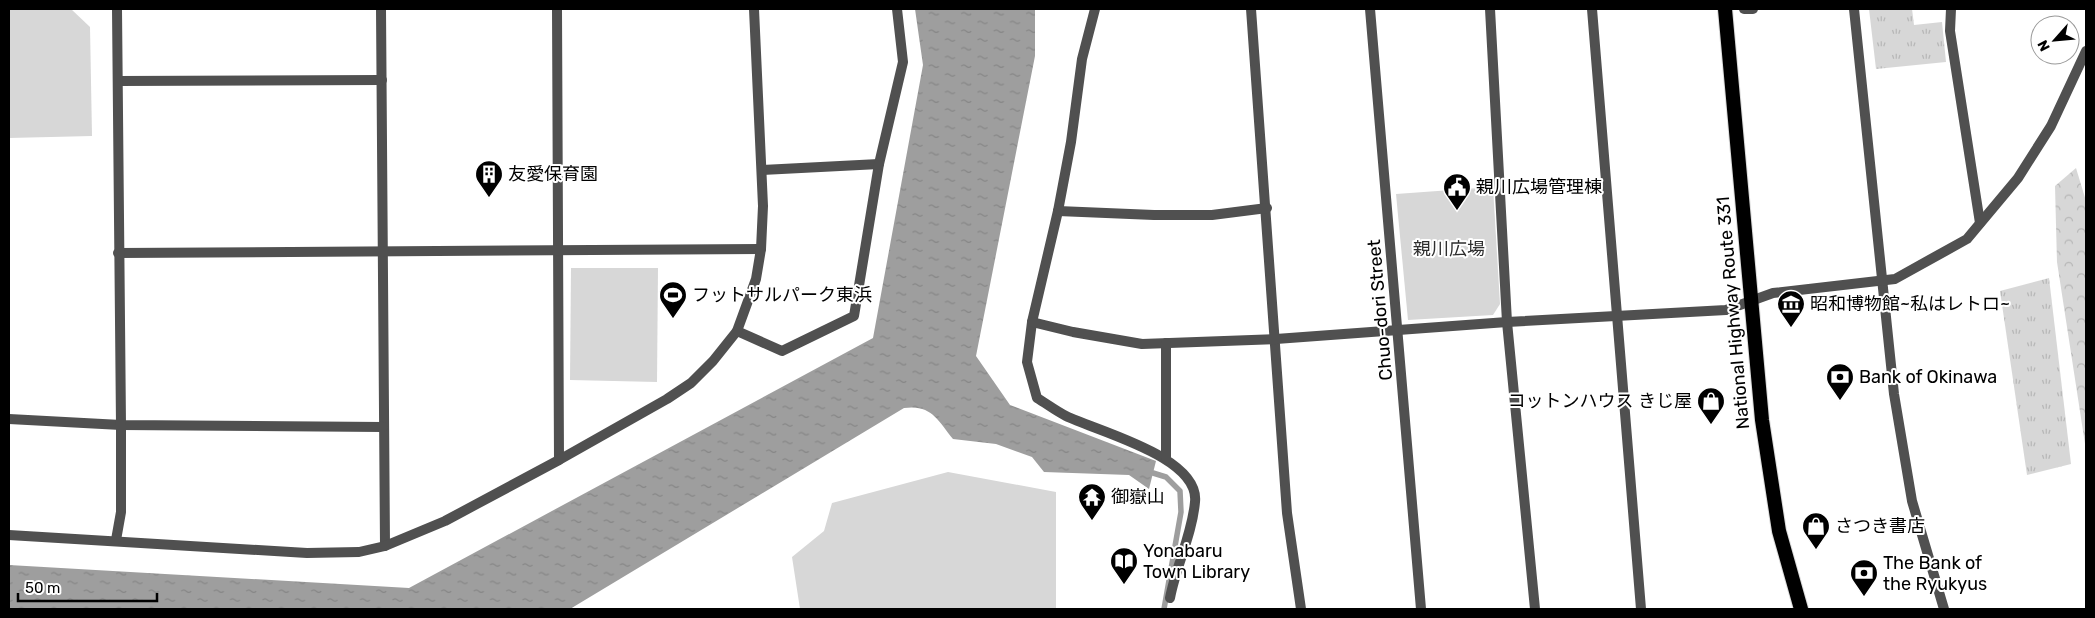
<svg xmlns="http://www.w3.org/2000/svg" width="2095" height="618" font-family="Rubik,'Noto Sans JP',sans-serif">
<defs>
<pattern id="grass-tufts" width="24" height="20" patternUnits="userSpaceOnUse" patternTransform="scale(1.25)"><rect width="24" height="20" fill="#d7d7d7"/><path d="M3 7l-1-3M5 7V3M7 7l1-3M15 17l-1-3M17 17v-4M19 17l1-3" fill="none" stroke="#b7b7b7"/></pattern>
<pattern id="forest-crowns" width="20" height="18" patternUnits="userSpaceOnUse" patternTransform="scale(1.25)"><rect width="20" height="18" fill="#d7d7d7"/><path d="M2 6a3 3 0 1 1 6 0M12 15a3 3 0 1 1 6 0" fill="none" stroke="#b7b7b7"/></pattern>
<pattern id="water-ripples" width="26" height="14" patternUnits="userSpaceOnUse" patternTransform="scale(1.25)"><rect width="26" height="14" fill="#9e9e9e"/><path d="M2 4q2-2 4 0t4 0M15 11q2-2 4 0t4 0" fill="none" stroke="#868686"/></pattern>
</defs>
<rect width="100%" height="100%" fill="#fff"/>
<!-- grass -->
<g fill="url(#grass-tufts)">
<polygon points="1869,9 1912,9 1914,25 1942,22 1946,62 1876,69"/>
<polygon points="2049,278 2071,464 2027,475 2000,291"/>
</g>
<!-- forest -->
<polygon fill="url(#forest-crowns)" points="2076,168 2086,201 2085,444 2057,262 2055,186"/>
<!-- park -->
<g fill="#d7d7d7">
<polygon points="9,9 71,9 90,27 92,136 9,138"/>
<polygon points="1493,187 1500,304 1493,315 1408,320 1396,194"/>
<polygon points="571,268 658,268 657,382 570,380"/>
<polygon points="948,472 1056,492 1056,609 800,609 792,557 824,531 832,503"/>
</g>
<!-- water -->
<path fill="url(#water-ripples)" d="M915,9H1035V56L976,356L1010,405L1156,461L1149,489L1129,475L1044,472L1032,457L996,444L953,439C938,420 931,404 904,408L570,609H9V565L409,588L873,338L923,65Z"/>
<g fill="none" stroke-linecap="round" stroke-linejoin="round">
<!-- stream -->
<polyline stroke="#9e9e9e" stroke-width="5.5" points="1153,473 1166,477 1180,491 1181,512 1164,609"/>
<!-- trunk casing -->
<g stroke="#dbdbdb" stroke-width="16">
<polyline id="trunk" points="1725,9 1762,420 1779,531 1801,609"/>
</g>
<!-- minor -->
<g stroke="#505050" stroke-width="10">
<path d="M1095,9L1082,59L1071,142L1058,211L1032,322L1027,362L1037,398C1047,404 1056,411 1066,416C1099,432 1200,457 1195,502C1192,535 1176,566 1170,598"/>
<polyline points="1251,9 1287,513 1301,609"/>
<polyline points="1370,9 1421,609"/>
<polyline points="1490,9 1507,322 1535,609"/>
<polyline points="1592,9 1641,609"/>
<polyline points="1744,9 1753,9"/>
<polyline points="1854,9 1894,394 1912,501 1944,609"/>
<polyline points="1951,9 1950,31 1980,223"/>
<polyline points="762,170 879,164"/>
<polyline points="1058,211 1154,215 1212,215 1267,208"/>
<polyline points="1032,322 1073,332 1142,344 1276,339 1507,322 1726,310 1773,293 1895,279 1967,239 2018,178 2051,126 2086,51"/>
<polyline points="737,331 782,351 854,316 879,164 903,62 897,9"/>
<polyline points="1166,458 1166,343"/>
</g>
<!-- tertiary -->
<g stroke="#505050" stroke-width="10">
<polyline points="381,9 385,546"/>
<polyline points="557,9 559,460"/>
<polyline points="118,81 382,80"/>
<polyline points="118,253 761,249"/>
<polyline points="9,419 121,425 383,427"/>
<polyline points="9,535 307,553 359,552 385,546 445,521 559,460 667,399 691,383 713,361 737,331 756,279 761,249 763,206 754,9"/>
<polyline points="116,540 121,512 121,425 117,9"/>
</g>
<!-- trunk -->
<use href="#trunk" stroke="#000" stroke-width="14"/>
</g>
<!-- icons -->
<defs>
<g id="building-pin" transform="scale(1.4375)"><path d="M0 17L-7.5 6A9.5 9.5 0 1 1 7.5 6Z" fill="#000" stroke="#fff"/><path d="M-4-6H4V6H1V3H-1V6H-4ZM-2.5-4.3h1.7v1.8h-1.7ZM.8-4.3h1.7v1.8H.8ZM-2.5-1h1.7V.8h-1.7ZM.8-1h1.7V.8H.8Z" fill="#fff"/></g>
<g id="civic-pin" transform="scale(1.4375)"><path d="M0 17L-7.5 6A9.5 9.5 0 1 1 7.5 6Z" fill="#000" stroke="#fff"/><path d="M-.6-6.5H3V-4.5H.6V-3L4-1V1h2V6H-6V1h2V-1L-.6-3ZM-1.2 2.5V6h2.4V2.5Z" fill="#fff"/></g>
<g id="stadium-pin" transform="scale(1.4375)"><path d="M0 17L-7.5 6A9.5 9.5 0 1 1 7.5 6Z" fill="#000" stroke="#fff"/><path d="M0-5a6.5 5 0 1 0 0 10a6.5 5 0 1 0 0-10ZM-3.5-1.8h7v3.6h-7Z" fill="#fff"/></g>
<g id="museum-pin" transform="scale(1.4375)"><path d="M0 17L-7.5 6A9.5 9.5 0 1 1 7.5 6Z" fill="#000" stroke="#fff"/><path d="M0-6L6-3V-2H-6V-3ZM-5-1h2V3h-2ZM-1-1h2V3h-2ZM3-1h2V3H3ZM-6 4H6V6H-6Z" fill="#fff"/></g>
<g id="bank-pin" transform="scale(1.4375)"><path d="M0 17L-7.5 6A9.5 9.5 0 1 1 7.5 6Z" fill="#000" stroke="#fff"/><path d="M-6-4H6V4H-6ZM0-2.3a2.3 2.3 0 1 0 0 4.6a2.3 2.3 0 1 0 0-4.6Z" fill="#fff"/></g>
<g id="shop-pin" transform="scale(1.4375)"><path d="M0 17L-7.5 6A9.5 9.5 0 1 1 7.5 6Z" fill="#000" stroke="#fff"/><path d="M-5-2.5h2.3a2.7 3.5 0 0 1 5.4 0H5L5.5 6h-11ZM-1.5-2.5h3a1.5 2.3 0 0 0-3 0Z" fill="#fff"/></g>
<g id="temple-pin" transform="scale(1.4375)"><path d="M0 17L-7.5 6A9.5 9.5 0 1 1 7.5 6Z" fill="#000" stroke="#fff"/><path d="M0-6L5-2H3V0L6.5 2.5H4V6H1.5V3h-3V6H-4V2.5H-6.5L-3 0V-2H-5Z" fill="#fff"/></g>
<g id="library-pin" transform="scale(1.4375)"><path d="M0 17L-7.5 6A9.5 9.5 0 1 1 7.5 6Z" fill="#000" stroke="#fff"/><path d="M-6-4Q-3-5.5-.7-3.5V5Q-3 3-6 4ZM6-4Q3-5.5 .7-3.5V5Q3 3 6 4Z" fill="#fff"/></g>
</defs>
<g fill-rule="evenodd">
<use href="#building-pin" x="489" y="174"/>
<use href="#civic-pin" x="1457" y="187"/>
<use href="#stadium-pin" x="673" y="295"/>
<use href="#museum-pin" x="1791" y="304"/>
<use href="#bank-pin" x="1840" y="377"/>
<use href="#shop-pin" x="1711" y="401"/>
<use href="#temple-pin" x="1092" y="497"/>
<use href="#shop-pin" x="1816" y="526"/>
<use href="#library-pin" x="1124" y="561"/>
<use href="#bank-pin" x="1864" y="573"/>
</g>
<g text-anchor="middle" stroke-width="4" stroke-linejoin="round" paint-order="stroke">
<!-- poi labels -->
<g font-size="18" fill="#000" stroke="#fff" text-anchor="start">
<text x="508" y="180">友愛保育園</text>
<text x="1476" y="193">親川広場管理棟</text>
<text x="692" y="301">フットサルパーク東浜</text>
<text x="1810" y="310">昭和博物館~私はレトロ~</text>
<text x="1859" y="383">Bank of Okinawa</text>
<text x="1692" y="407" text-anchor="end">コットンハウス きじ屋</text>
<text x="1111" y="503">御嶽山</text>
<text x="1835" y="532">さつき書店</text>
<text x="1143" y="557">Yonabaru<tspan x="1143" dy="21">Town Library</tspan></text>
<text x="1883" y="569">The Bank of<tspan x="1883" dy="21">the Ryukyus</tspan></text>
</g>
<!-- park labels -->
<g font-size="18" fill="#2e2e2e" stroke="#fff">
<text x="1449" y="255">親川広場</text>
</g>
<!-- street labels -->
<g font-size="18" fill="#000" stroke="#fff">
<text transform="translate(1380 310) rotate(-95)" y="6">Chuo-dori Street</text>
<text transform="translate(1733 313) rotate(-95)" y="6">National Highway Route 331</text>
</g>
</g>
<!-- border -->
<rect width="2095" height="618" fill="none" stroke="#000000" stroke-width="20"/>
<!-- north arrow -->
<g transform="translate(2055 40) rotate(243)"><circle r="24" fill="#ffffff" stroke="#999999"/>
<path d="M0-4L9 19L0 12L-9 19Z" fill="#000000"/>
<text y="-8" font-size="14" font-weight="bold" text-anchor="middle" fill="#000000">N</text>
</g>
<!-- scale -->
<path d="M18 593v8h139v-8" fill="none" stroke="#000000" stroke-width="2.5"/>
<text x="25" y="593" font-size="15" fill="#000000" stroke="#ffffff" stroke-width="4" paint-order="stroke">50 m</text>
</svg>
